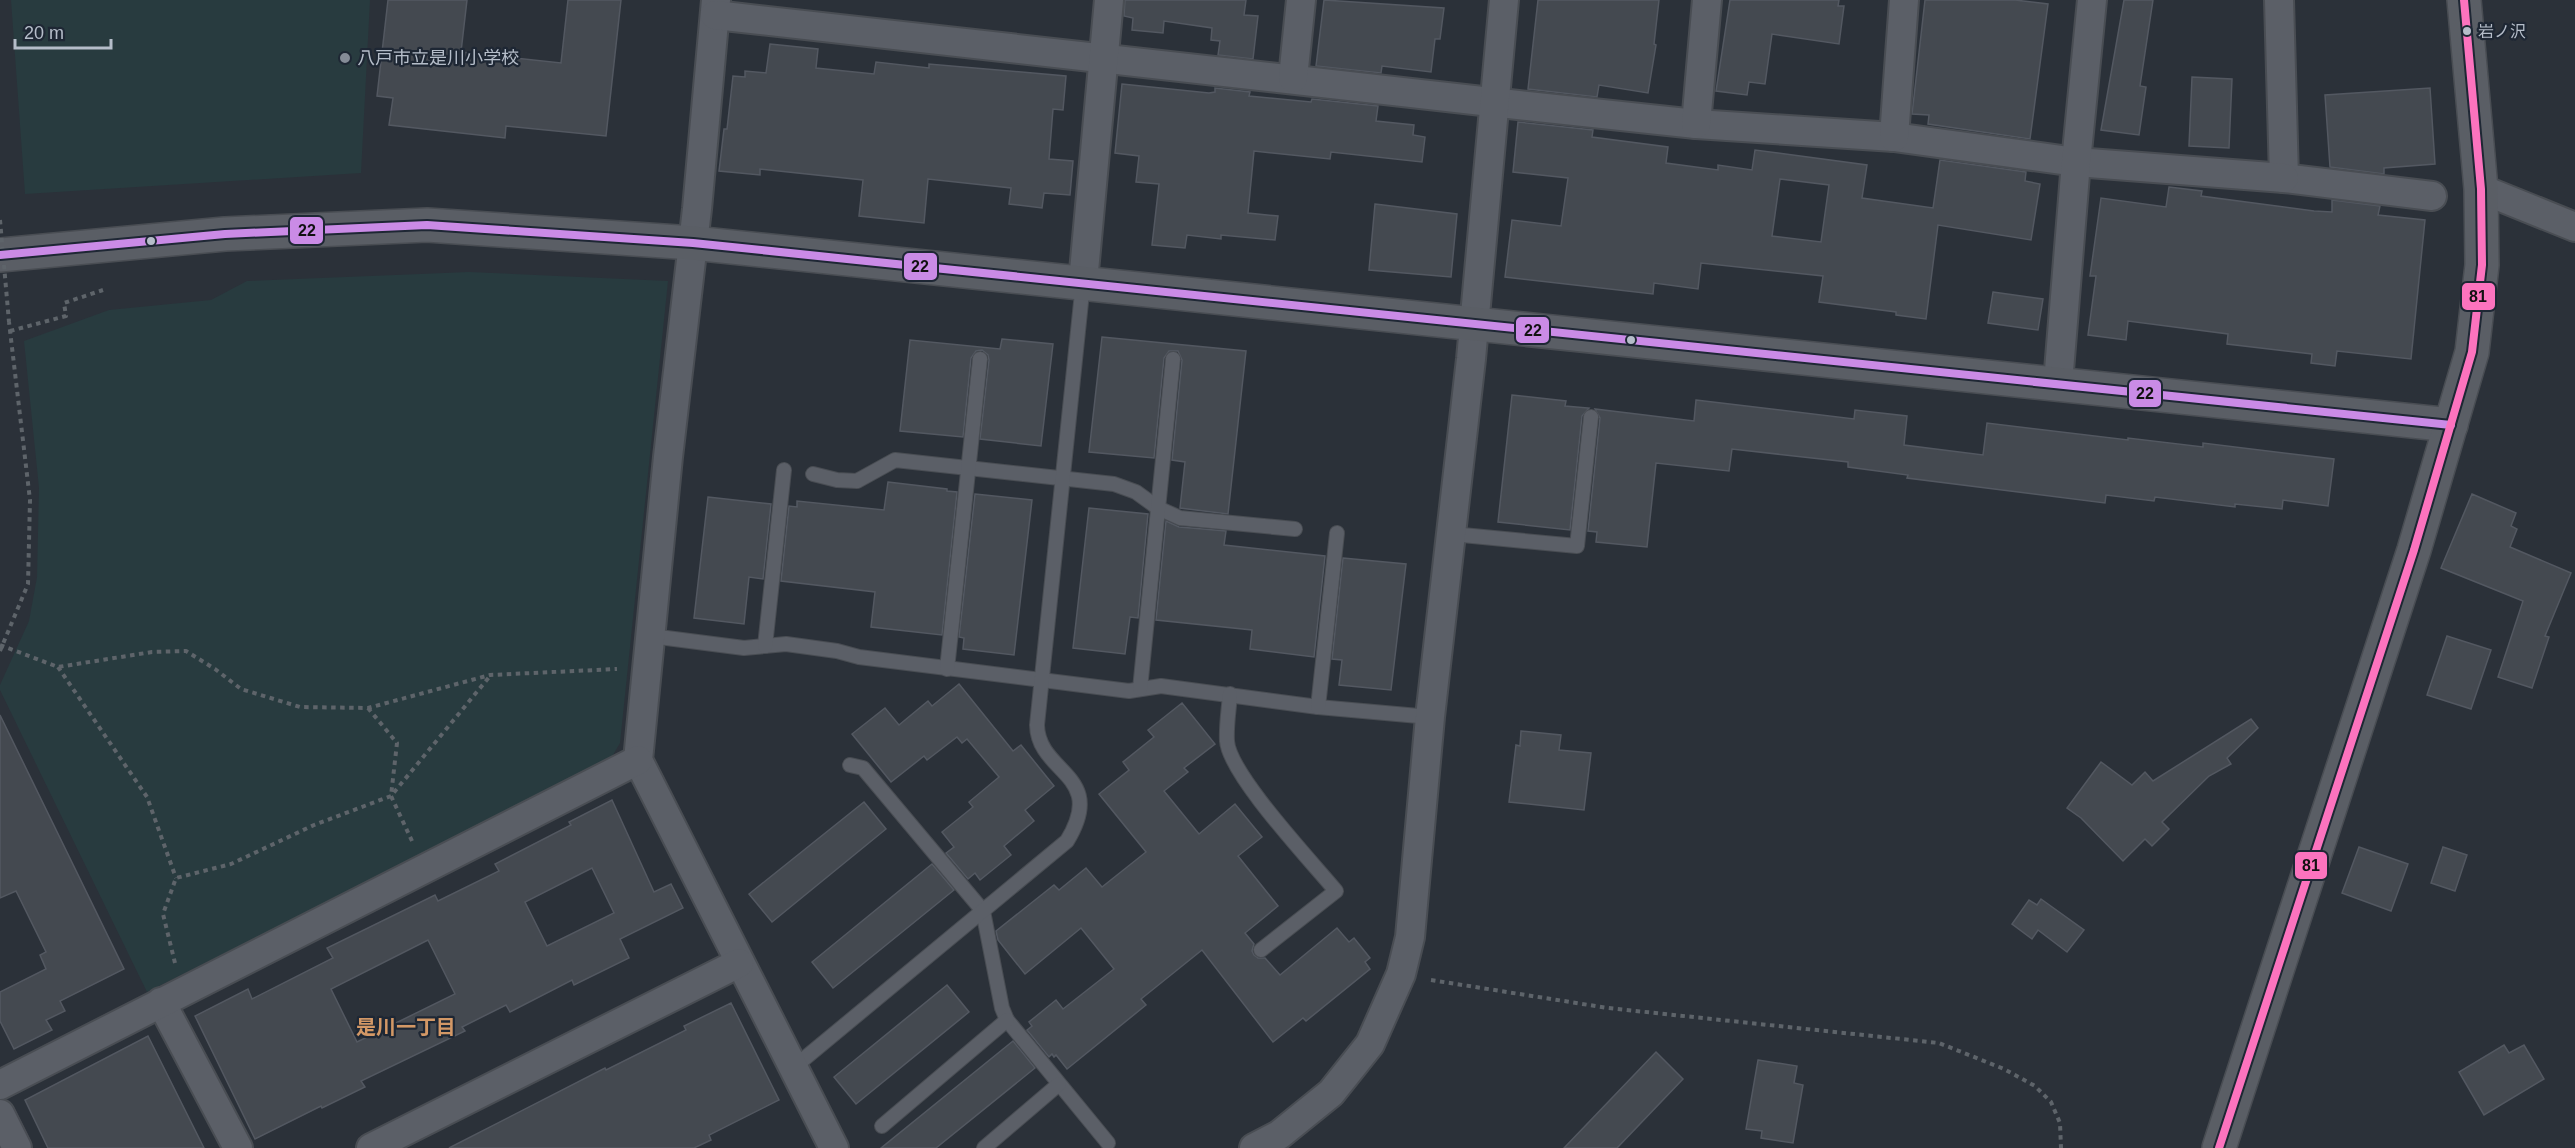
<svg xmlns="http://www.w3.org/2000/svg" width="2575" height="1148" font-family="Arial,'Noto Sans JP',sans-serif">
<rect width="100%" height="100%" fill="#2b3139"/>
<!-- green -->
<g fill="#283b3f">
<polygon points="11,0 370,0 361,173 25,194"/>
<polygon points="469,272 668,281 620,743 610,760 147,992 0,690 0,685 29,621 37,577 39,488 24,341 109,310 211,300 247,281"/>
</g>
<!-- building -->
<g fill="#444950" stroke="#535861" stroke-width="1.5" fill-rule="evenodd">
<polygon points="388,0 467,0 461,52 561,63 568,0 621,0 606,136 506,126 505,138 389,125 393,98 377,96"/>
<polygon points="1125,0 1246,0 1244,15 1258,16 1253,59 1218,55 1220,41 1211,40 1212,28 1164,21 1163,33 1132,30 1133,18 1124,16"/>
<polygon points="1324,0 1444,8 1440,39 1435,39 1431,72 1382,66 1381,73 1316,66"/>
<polygon points="1538,0 1659,0 1654,44 1656,45 1648,93 1599,85 1597,97 1528,89"/>
<polygon points="1730,0 1839,0 1838,6 1844,6 1839,44 1772,34 1765,84 1749,82 1747,95 1716,91"/>
<polygon points="1925,0 2015,0 2048,4 2030,139 1928,124 1929,115 1912,114"/>
<polygon points="2124,0 2153,0 2140,86 2146,87 2139,135 2101,130"/>
<polygon points="770,44 818,49 816,68 874,74 876,62 929,68 929,64 1066,76 1063,110 1053,109 1049,159 1073,161 1070,195 1044,193 1042,208 1009,204 1011,188 928,179 924,223 859,216 863,180 760,169 760,175 719,171 724,129 727,129 733,76 745,77 745,71 766,73"/>
<polygon points="2192,77 2232,79 2229,148 2189,146"/>
<polygon points="1122,84 1209,93 1215,92 1215,88 1250,92 1249,96 1311,102 1312,99 1378,106 1376,121 1414,125 1413,135 1425,137 1422,162 1331,152 1330,159 1254,151 1248,213 1278,216 1275,240 1221,235 1221,239 1187,235 1185,248 1152,245 1159,184 1136,182 1139,156 1115,153"/>
<polygon points="2430,88 2435,164 2384,168 2384,174 2330,167 2325,95"/>
<path d="M1518,122L1593,130L1592,137L1668,147L1666,163L1718,170V165L1752,170L1755,150L1867,165L1862,198L1933,208L1940,160L2026,172L2025,181L2040,184L2031,240L1938,225L1926,319L1896,315V312L1819,302L1823,276L1701,263L1698,289L1654,283L1653,294L1505,277L1512,220L1561,226L1568,178L1513,172ZM1780,179L1829,185L1821,242L1772,236Z"/>
<polygon points="2169,187 2202,191 2201,196 2314,211 2332,212 2332,200 2380,206 2378,215 2425,220 2411,359 2337,351 2335,366 2311,363 2312,354 2227,344 2228,334 2128,321 2126,340 2088,335 2096,276 2090,276 2101,198 2166,207"/>
<polygon points="1375,204 1457,214 1451,277 1369,270"/>
<polygon points="1993,292 2043,299 2038,330 1988,323"/>
<polygon points="1102,337 1246,351 1228,514 1180,508 1185,462 1172,460 1182,360 1178,351 1169,351 1164,358 1154,458 1089,452"/>
<polygon points="1002,339 1053,344 1041,446 980,439 989,360 988,355 982,350 976,351 971,358 963,437 900,431 910,340 1000,349"/>
<polygon points="1512,395 1566,401 1565,406 1589,408 1582,416 1570,530 1498,522"/>
<polygon points="1696,400 1854,419 1855,410 1907,416 1904,445 1983,455 1987,423 2128,440 2128,438 2203,447 2203,443 2334,459 2328,506 2283,500 2282,509 2235,504 2235,507 2155,497 2154,501 2106,495 2105,503 1907,478 1908,475 1848,467 1848,462 1732,449 1729,471 1656,463 1647,547 1596,542 1597,532 1588,531 1600,418 1595,409 1694,421"/>
<polygon points="888,482 947,489 947,491 957,492 942,635 871,627 875,592 781,581 789,506 797,507 797,501 884,510"/>
<polygon points="975,494 1032,500 1014,655 963,649 964,638 959,637"/>
<polygon points="2472,494 2516,513 2511,526 2517,529 2510,547 2571,573 2545,636 2549,637 2532,688 2498,677 2523,601 2441,568"/>
<polygon points="708,497 771,504 763,579 749,577 744,624 694,618"/>
<polygon points="1089,508 1148,514 1138,618 1130,617 1125,654 1073,648"/>
<polygon points="1166,521 1179,527 1226,531 1224,545 1325,556 1314,657 1250,649 1252,630 1156,620"/>
<polygon points="1343,558 1406,564 1391,690 1339,685 1342,660 1332,659"/>
<polygon points="2447,636 2491,650 2471,709 2427,695"/>
<polygon points="959,684 1013,751 1021,745 1054,786 1025,810 1034,821 1004,846 1011,855 980,880 975,873 968,879 946,853 954,847 942,832 973,807 969,802 999,777 967,739 962,743 957,737 927,760 924,756 891,782 852,734 885,708 899,725 928,701 932,706"/>
<polygon points="1182,703 1215,744 1184,768 1188,772 1164,791 1199,834 1235,804 1262,837 1238,856 1278,906 1245,933 1254,944 1252,951 1254,955 1258,958 1265,958 1280,975 1337,928 1349,942 1354,938 1370,958 1365,962 1370,969 1306,1021 1303,1018 1273,1042 1202,950 1141,999 1146,1005 1067,1069 1056,1055 1054,1057 1052,1054 1049,1057 1027,1030 1032,1026 1029,1022 1056,1000 1063,1009 1114,969 1081,928 1025,974 998,940 996,931 1054,885 1059,890 1086,868 1102,887 1146,852 1099,794 1129,770 1123,762 1154,737 1148,730"/>
<polygon points="0,715 124,969 60,1001 65,1011 46,1020 52,1030 14,1049 0,1021 0,992 46,969 40,955 46,952 16,891 0,898"/>
<polygon points="2251,719 2258,728 2227,758 2231,764 2209,776 2162,822 2169,829 2152,846 2145,839 2123,861 2081,818 2067,808 2101,762 2132,785 2145,772 2153,781"/>
<polygon points="1521,731 1561,735 1559,750 1591,753 1584,810 1509,802 1516,745 1520,746"/>
<path d="M612,800L654,892L671,884L683,908L620,939L629,958L574,985L572,980L510,1012L506,1005L462,1027L465,1031L361,1081L365,1087L322,1108L321,1106L255,1139L195,1016L248,989L252,999L333,958L327,948L435,895L438,901L499,871L495,864L571,825L569,822ZM592,868L614,913L547,946L525,902ZM428,940L455,994L357,1042L331,989Z"/>
<polygon points="864,802 886,829 772,922 749,894"/>
<polygon points="2359,847 2408,864 2391,911 2342,893"/>
<polygon points="2443,847 2467,855 2455,891 2431,883"/>
<polygon points="932,864 954,890 833,988 812,962"/>
<polygon points="2041,899 2084,930 2067,952 2038,930 2032,939 2012,924 2029,900 2037,905"/>
<polygon points="947,985 969,1012 856,1104 834,1077"/>
<polygon points="731,1003 779,1100 709,1135 711,1140 694,1148 449,1148 605,1068 606,1070 686,1030 684,1026"/>
<polygon points="148,1036 204,1148 48,1148 25,1100"/>
<polygon points="1013,1041 1035,1068 936,1148 881,1148"/>
<polygon points="2504,1045 2509,1053 2524,1045 2544,1079 2484,1115 2459,1072"/>
<polygon points="1656,1052 1683,1079 1617,1148 1564,1148"/>
<polygon points="1758,1060 1797,1066 1794,1083 1803,1085 1793,1143 1761,1138 1762,1131 1746,1129"/>
</g>
<g fill="none" stroke-linecap="round" stroke-linejoin="round">
<!-- lane casing -->
<g stroke="#494d53" stroke-width="16">
<g id="lane">
<polyline points="813,474 837,480 857,481 895,460 1114,484 1136,492 1158,508 1180,518 1295,529"/>
<polyline points="1452,534 1577,546 1591,417"/>
<polyline points="651,636 744,648 786,644 837,651 859,657 1129,691 1161,686 1318,707 1430,717"/>
<polyline points="765,646 784,470"/>
<polyline points="947,669 980,359"/>
<polyline points="1140,689 1173,359"/>
<path d="M1230,694C1229,709 1226,726 1227,741C1229,774 1312,862 1336,891L1261,950"/>
<polyline points="1318,707 1337,533"/>
<polyline points="850,765 863,768 983,911 1002,1008 1007,1020 1108,1143"/>
<path d="M793,1068L1067,841C1108,774 1038,774 1037,725L1083,283"/>
<polyline points="882,1126 1007,1020"/>
<polyline points="984,1148 1059,1084"/>
</g>
</g>
<!-- street casing -->
<g stroke="#494d53" stroke-width="32">
<g id="street">
<polyline points="716,0 697,209 668,457 638,760 834,1148"/>
<polyline points="2279,0 2284,178 2432,196"/>
<polyline points="715,15 1518,105 1696,124 1894,137 2076,162 2284,178"/>
<polyline points="1293,78 1301,0"/>
<polyline points="1696,124 1707,0"/>
<polyline points="1894,137 1904,0"/>
<polyline points="2481,189 2575,227"/>
<polyline points="1083,282 1109,0"/>
<polyline points="2058,383 2076,162 2092,0"/>
<polyline points="161,1002 238,1148"/>
<polyline points="0,1085 638,760"/>
<polyline points="0,1114 17,1148"/>
<polyline points="371,1148 739,963"/>
<polyline points="1254,1148 1279,1135 1331,1093 1370,1044 1401,974 1410,937 1430,717 1471,359 1504,0"/>
</g>
</g>
<!-- secondary casing -->
<g stroke="#494d53" stroke-width="36">
<g id="secondary">
<polyline points="0,255 225,234 427,225 693,243 2451,425"/>
<polyline points="2219,1148 2414,550 2472,352 2482,265 2481,189 2464,0"/>
</g>
</g>
<!-- path -->
<g stroke="#5e646a" stroke-width="4" stroke-dasharray="4.5 4.5" stroke-linecap="butt">
<polyline points="10,331 66,316 64,303 103,290"/>
<polyline points="0,645 58,667 152,652 186,651 215,669 241,689 300,707 368,708 490,675 617,669"/>
<polyline points="0,651 28,584 30,500 9,322"/>
<polyline points="58,667 147,797 176,878"/>
<polyline points="368,708 397,743 391,796 412,841"/>
<polyline points="175,963 163,914 176,878 231,864 314,825 391,796 490,676"/>
<polyline points="1431,980 1608,1008 1939,1043 2004,1069 2035,1086 2051,1102 2060,1123 2061,1148"/>
</g>
<!-- lane -->
<use href="#lane" stroke="#5b5f67" stroke-width="14"/>
<!-- street -->
<use href="#street" stroke="#5b5f67" stroke-width="28"/>
<!-- secondary -->
<use href="#secondary" stroke="#5a5e65" stroke-width="33"/>
<!-- path-bridge -->
<polyline stroke="#5e646a" stroke-width="4" stroke-dasharray="4.5 4.5" stroke-linecap="butt" points="0,220 9,322"/>
<!-- bus-1 casing -->
<g stroke="#1e2734" stroke-width="12">
<polyline id="bus-1" points="0,255 225,234 427,225 693,243 2451,425"/>
</g>
<!-- bus-2 casing -->
<g stroke="#1e2734" stroke-width="12">
<polyline id="bus-2" points="2219,1148 2414,550 2472,352 2482,265 2481,189 2464,0"/>
</g>
<!-- bus-1 -->
<use href="#bus-1" stroke="#ca8be6" stroke-width="8"/>
<!-- bus-2 -->
<use href="#bus-2" stroke="#fc73be" stroke-width="8"/>
</g>
<!-- markers -->
<g fill="#b5bdc9" stroke="#1e2734" stroke-width="2">
<circle cx="2467" cy="31" r="5"/>
<circle cx="151" cy="241" r="5"/>
<circle cx="1631" cy="340" r="5"/>
</g>
<circle fill="#858c97" stroke="#1e2734" stroke-width="2" cx="345" cy="58" r="6"/>
<g text-anchor="middle" stroke-width="4.5" stroke-linejoin="round" paint-order="stroke">
<!-- bus labels -->
<g font-size="16" fill="#b5bdc9" stroke="#1e2734" text-anchor="start">
<text x="2478" y="37">岩ノ沢</text>
</g>
<!-- poi labels -->
<g font-size="18" fill="#b5bdc9" stroke="#1e2734" text-anchor="start">
<text x="357" y="64">八戸市立是川小学校</text>
</g>
<!-- neighbourhood labels -->
<g font-size="20" font-weight="bold" fill="#d39866" stroke="#1e2734">
<text x="406" y="1034">是川一丁目</text>
</g>
</g>
<g stroke="#1e2734" stroke-width="2">
<rect x="289" y="216" width="35" height="29" rx="6" fill="#ca8be6"/>
<rect x="903" y="252" width="35" height="29" rx="6" fill="#ca8be6"/>
<rect x="2461" y="282" width="35" height="29" rx="6" fill="#fc73be"/>
<rect x="1515" y="316" width="35" height="28" rx="6" fill="#ca8be6"/>
<rect x="2128" y="379" width="34" height="29" rx="6" fill="#ca8be6"/>
<rect x="2294" y="851" width="34" height="29" rx="6" fill="#fc73be"/>
</g>
<g font-size="16" text-anchor="middle" font-weight="bold" fill="#111">
<text x="307" y="236">22</text>
<text x="920" y="272">22</text>
<text x="2478" y="302">81</text>
<text x="1533" y="336">22</text>
<text x="2145" y="399">22</text>
<text x="2311" y="871">81</text>
</g>
<!-- scale -->
<path d="M15 39v9h96v-9" fill="none" stroke="#b5bdc9" stroke-width="3"/>
<text x="24" y="39" font-size="18" fill="#b5bdc9" stroke="#1e2734" stroke-width="4.5" paint-order="stroke">20 m</text>
</svg>
